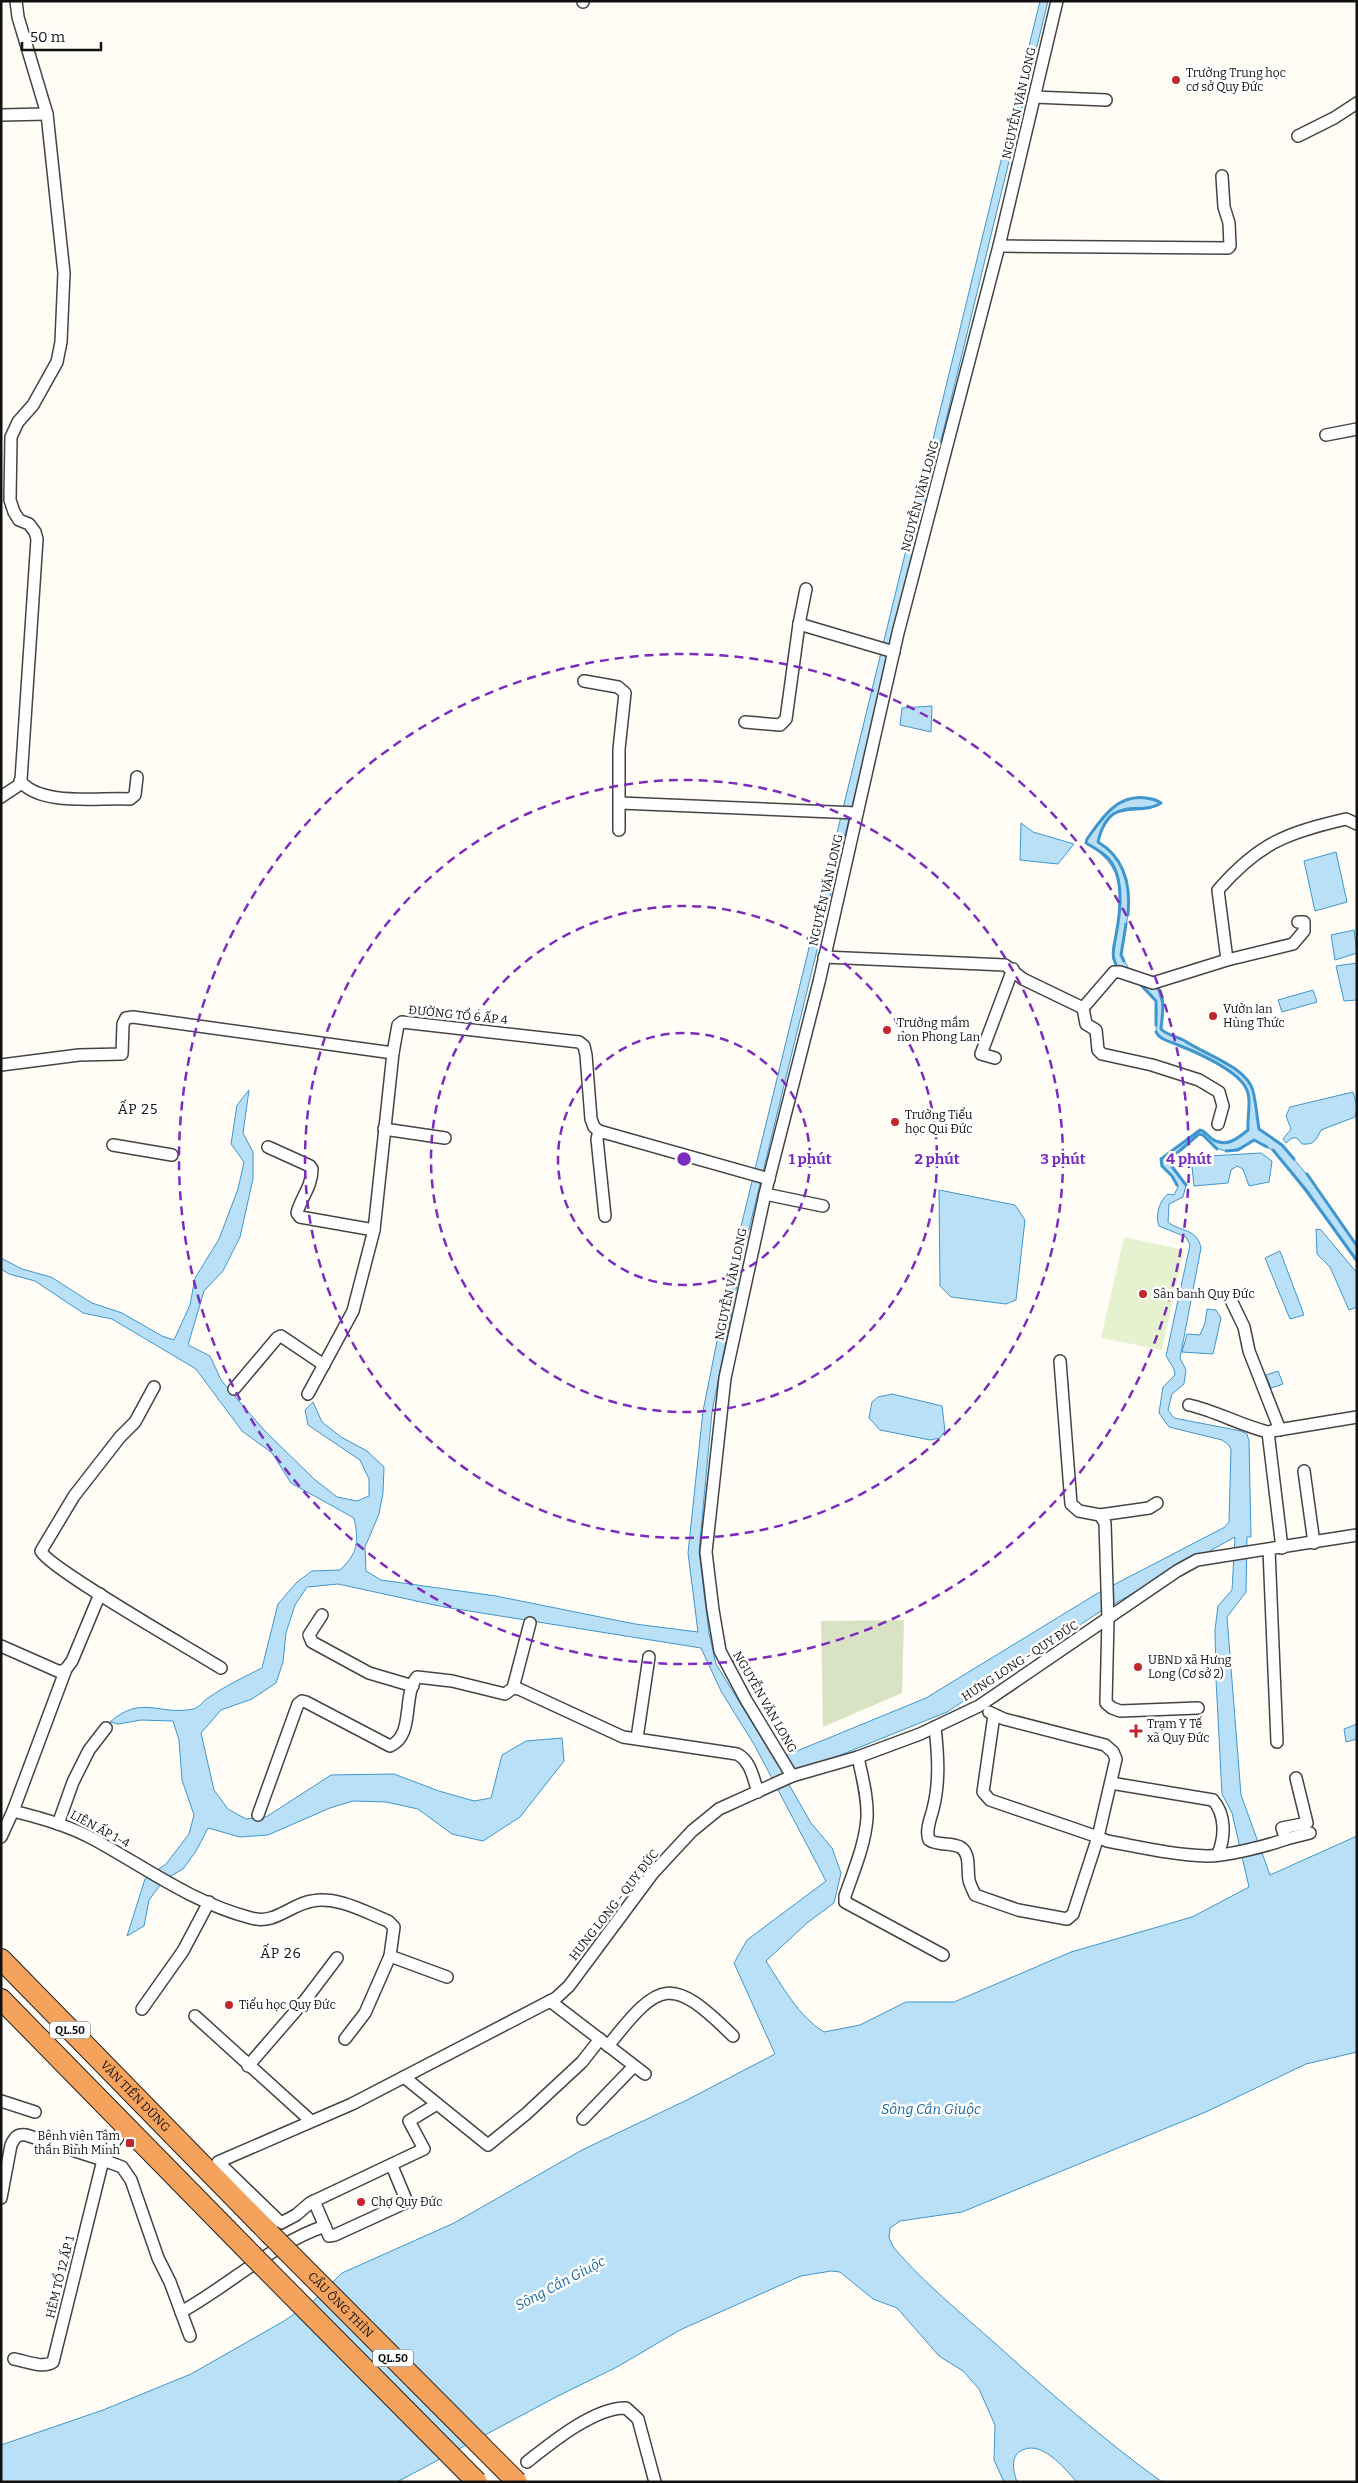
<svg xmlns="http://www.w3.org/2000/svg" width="1358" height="2483" font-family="Bitter,serif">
<rect width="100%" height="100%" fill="#fffdf5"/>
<!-- cemetery -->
<polygon fill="#d9e3c4" points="904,1620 902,1693 823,1727 821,1621"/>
<!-- pitch -->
<polygon fill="#e6f2cf" points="1124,1237 1184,1250 1162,1350 1101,1338"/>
<!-- water -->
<g fill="#b9e0f7" stroke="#3f96cf" fill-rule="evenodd">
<path d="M1040,1H1048L743,1254L712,1412L699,1552L709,1633L716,1664L775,1760L926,1698L1098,1593L1225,1527L1229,1522L1231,1450L1229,1445L1222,1440L1169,1427L1159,1413L1163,1387L1175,1375L1174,1369L1166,1356L1190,1245L1186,1237L1159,1226C1155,1216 1159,1201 1168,1194L1174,1195L1178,1187L1172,1176L1162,1166L1161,1159L1200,1130C1205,1131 1208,1135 1212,1139C1226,1148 1237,1139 1248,1130C1247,1117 1252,1100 1246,1088C1238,1070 1198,1053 1179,1045C1170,1041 1163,1040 1156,1033C1156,1024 1158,1011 1156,1002C1150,984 1119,978 1113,959C1111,951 1115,942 1117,933C1123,892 1125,867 1086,843L1087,839C1102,818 1117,794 1146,798C1152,799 1156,799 1161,803C1143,814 1123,798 1108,821C1103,828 1100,833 1098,842C1139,866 1129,915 1121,955L1129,969L1157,987L1163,1007L1161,1029C1168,1036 1177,1036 1185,1041C1204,1054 1247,1067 1253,1091C1256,1103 1257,1117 1259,1129L1282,1145L1313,1182L1357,1246V1261L1276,1152L1254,1140C1240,1148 1225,1157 1212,1144C1208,1139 1205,1135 1199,1134L1167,1161L1186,1185L1183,1197L1169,1204L1168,1222C1180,1232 1197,1228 1201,1248L1180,1358L1186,1370L1184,1384L1172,1394L1168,1410L1174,1418L1241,1431L1247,1434L1249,1441L1251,1537H1247L1246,1592L1227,1617L1241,1795L1270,1875L1357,1836V2052L1306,2064L1208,2111L962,2212L900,2221L890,2228L889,2238L894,2248C925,2284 962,2314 997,2345C1050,2393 1104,2440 1162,2482H1077C1064,2468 1040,2437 1019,2452C1010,2459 1014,2473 1017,2482H1004L994,2460L995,2425L979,2389L963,2371L939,2356L897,2308L873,2299L840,2272L831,2271L801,2276L680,2330L617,2367L558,2396L397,2482H1V2445L103,2410L191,2374L284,2321L312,2302L342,2273L454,2223L582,2150L687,2100L775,2054L734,1963L747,1940L826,1881L755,1746L721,1691L701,1648L444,1607L338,1584L307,1587L295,1605L286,1633L283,1662L276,1683L252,1699L221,1710L201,1733L214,1790L228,1809L246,1819L266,1817L331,1775L394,1774L439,1791L474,1801L491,1798L502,1755L526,1741L562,1738L564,1761L520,1817L483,1841L452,1834L418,1809L386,1802L353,1801L330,1808L268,1835L240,1837L208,1828L196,1851L183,1869L164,1880L149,1900L144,1926L127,1936L145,1879L166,1864L189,1834L194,1815L182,1780L179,1740L173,1721L141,1720L119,1724L110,1722C142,1694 159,1716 193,1709C199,1708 203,1701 208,1698C225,1686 244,1677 262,1668L278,1604L297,1582L312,1571L340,1570C358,1553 359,1542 354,1518L291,1483L272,1453L242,1431L196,1369L112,1319L83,1313L35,1281L9,1274L1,1269V1258L22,1269L51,1277L92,1303L122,1313L162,1336L174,1340L190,1305L195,1278L219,1239L238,1189L244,1162L231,1144L237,1105L249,1090L243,1133L253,1152V1179L240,1237L223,1271L204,1291L188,1345L210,1356L221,1380L244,1407L265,1431L314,1479L337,1497L357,1501L369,1496V1479L360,1460L308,1425L305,1410L313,1402L322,1422L341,1437L367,1451L384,1467L383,1493L379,1514L365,1547L366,1571L381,1580L496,1596L635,1624L698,1632L688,1553L703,1411L735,1251ZM1235,1537L1232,1590L1218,1606L1215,1630L1216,1680L1222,1794L1232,1813L1249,1887L1192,1917L1071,1952L954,2002H906L860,2025L824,2032C798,2016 783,1987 766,1961L807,1923L834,1903L841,1873L832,1848L811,1823L783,1774L838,1756L947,1712L1101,1611Z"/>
<polygon points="932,706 931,732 900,725 902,708"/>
<polygon points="1021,823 1033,832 1074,844 1058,864 1020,860"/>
<polygon points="1336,852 1347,902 1315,911 1304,861"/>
<polygon points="1354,930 1357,953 1335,960 1331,935"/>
<polygon points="1357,963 1357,1000 1344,1001 1336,966"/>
<polygon points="1313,990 1317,1002 1282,1012 1278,1000"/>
<path d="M1353,1092L1357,1106L1355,1117L1321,1130C1316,1140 1315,1145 1302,1144L1297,1138H1292L1286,1143L1283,1139L1291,1129L1286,1116L1290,1107Z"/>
<polygon points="1261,1153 1272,1161 1269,1182 1249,1186 1243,1169 1237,1166 1231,1170 1228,1183 1194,1186 1191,1157"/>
<polygon points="939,1190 1015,1205 1025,1220 1016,1300 1006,1304 951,1297 940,1286"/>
<polygon points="1316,1229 1321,1230 1357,1273 1357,1307 1349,1310 1330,1267 1317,1254"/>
<polygon points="1280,1251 1304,1315 1290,1319 1265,1258"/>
<polygon points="1207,1309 1216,1310 1221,1318 1213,1354 1182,1352 1187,1334 1200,1335 1205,1323"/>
<polygon points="1278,1371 1283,1384 1271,1388 1266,1375"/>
<polygon points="892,1394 942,1406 945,1431 940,1438 930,1440 880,1430 869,1418 872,1402 878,1397"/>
<polygon points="1357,1724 1357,1739 1346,1742 1344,1729"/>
</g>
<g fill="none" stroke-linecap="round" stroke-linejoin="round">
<!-- stream -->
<g stroke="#3f96cf" stroke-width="3">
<polyline points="1124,961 1121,955 1126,924"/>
<path d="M1118,968C1110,956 1114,948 1116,935C1120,914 1124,885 1113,865C1108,855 1096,849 1086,843L1087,839C1102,818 1117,794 1146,798C1152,799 1156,799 1161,803C1139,818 1109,793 1098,842C1125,858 1131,885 1128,915"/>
<polyline points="1141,985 1156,1001 1156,1025"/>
<path d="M1154,985C1167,993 1162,1016 1161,1029C1168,1036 1177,1036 1185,1041C1204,1054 1247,1067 1253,1091C1256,1103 1257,1117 1259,1129L1282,1145L1294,1159"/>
<path d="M1156,1032C1160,1040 1169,1041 1178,1045C1196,1052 1237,1070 1246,1088C1252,1099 1247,1117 1248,1130C1237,1139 1226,1148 1212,1139C1208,1136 1205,1131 1200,1130L1161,1159L1162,1166L1172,1176L1177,1185"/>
<polyline points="1273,1150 1306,1190 1357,1261"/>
<polyline points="1226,1151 1238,1150 1254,1140 1267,1147"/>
<polyline points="1169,1160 1199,1134 1203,1135 1217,1149"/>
<polyline points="1170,1164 1186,1185"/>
<polyline points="1307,1174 1357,1246"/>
</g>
<!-- street casing -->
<g stroke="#444" stroke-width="14">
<g id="street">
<polyline points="583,2 583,1"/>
<polyline points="1034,97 1106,100"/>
<polyline points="1,115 47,114"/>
<polyline points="1298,136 1334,118 1357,103"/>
<polyline points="999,246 1228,248 1230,246 1229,223 1224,207 1222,176"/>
<polyline points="1326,435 1357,429"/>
<polyline points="806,589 799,624 894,652"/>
<polyline points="584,681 618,687 625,693 619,749 619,830"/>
<polyline points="745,722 780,725 786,719 799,624"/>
<path d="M20,781C42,807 99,797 130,799L135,795L137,777"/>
<polyline points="1,797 19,785 21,780 37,539 35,532 29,524 19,520 14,512 10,500 11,437 18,422 33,405 57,362 61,342 64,273 47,114 18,17 16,1"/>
<polyline points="620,803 857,813"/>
<polyline points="824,957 1005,965 1023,979 1083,1008 1114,972 1120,972 1153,983 1227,960 1293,944 1304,931 1304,922 1298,922"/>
<path d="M1227,960L1218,890C1259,843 1286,833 1346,819L1357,824"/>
<polyline points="1083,1008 1086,1024 1096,1030 1098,1050 1102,1054 1152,1065 1199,1080 1219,1092 1223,1106 1218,1124"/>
<polyline points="995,1058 981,1054 1013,969"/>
<polyline points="1,1065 79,1055 122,1054 123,1024 126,1018 133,1017 393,1053"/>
<polyline points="384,1129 445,1138"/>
<polyline points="599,1131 597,1139 605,1216"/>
<polyline points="113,1145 172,1155"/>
<path d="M268,1147L310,1166L312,1169C312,1187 301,1197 297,1213L300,1217L374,1230"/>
<polyline points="765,1194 823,1206"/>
<polyline points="1229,1296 1244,1327 1249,1351 1280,1430"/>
<polyline points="1060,1361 1071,1504 1079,1511 1100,1515 1105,1523 1108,1619 1106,1703 1112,1708 1120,1711 1198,1708"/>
<path d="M154,1387L135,1422L120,1437L74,1496L41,1551C48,1568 196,1652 221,1668"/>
<polyline points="234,1389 277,1338 281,1336 324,1365"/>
<polyline points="308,1394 353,1311 374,1230 393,1053 398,1025 402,1022 579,1042 584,1046 586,1055 591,1119 594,1127 599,1131 769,1179"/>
<path d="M1189,1405C1216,1411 1240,1425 1268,1432L1282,1548"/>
<polyline points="1272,1431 1357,1417"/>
<polyline points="1304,1471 1314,1543"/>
<polyline points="1100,1515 1149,1508 1157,1503"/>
<polyline points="1269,1550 1277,1742"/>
<polyline points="322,1615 309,1635 312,1642 369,1673 413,1686"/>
<polyline points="1,1646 60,1672 66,1669 72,1661 100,1594"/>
<polyline points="513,1688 530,1623"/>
<path d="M989,1712L1004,1719L1105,1745L1113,1752L1116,1759L1098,1837L1107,1841C1140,1847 1173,1855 1207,1856C1227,1856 1267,1846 1286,1839L1282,1828L1307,1823L1296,1778"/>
<path d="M935,1727C938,1754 940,1782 933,1809C931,1818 925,1830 929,1840C938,1846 950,1842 960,1847C971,1853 967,1870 969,1880C970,1885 973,1890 975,1895L1018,1910L1067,1919L1073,1914L1098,1837L990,1800L983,1792L994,1715"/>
<polyline points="637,1738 649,1657"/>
<path d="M858,1757C862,1777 868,1797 867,1818C865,1845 854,1870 845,1896V1902L943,1955"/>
<polyline points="792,1776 746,1700 720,1651 713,1610 706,1552 725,1378 765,1194 819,982 898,633 999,246 1057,1"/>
<path d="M1111,1783L1213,1800C1226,1815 1225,1837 1218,1854"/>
<polyline points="13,1811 66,1669"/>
<path d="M258,1815L298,1704L302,1701L306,1702L390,1746C415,1736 402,1695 417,1677L452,1681L505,1694L513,1688L519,1689L623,1737L737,1754C751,1761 753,1778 758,1792"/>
<polyline points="58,1824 73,1782 89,1750 106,1728"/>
<path d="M1,1837L13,1811C41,1818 70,1826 95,1840C148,1869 191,1902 251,1918C275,1925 291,1904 312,1901C338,1896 365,1912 388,1921L394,1927L390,1956L447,1977"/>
<polyline points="1286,1839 1310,1833"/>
<polyline points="550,2001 645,2074"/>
<polyline points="142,2009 183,1951 209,1902"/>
<polyline points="195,2016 311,2121"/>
<polyline points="345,2039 365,2013 390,1956"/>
<path d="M608,2046C660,1980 671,1975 733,2036"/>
<polyline points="248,2066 306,1999 337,1958"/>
<polyline points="404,2077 488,2145 526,2114 582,2062 600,2039"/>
<polyline points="1,2101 35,2112"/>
<polyline points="437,2104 409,2121 424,2149 310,2203 296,2215 281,2223 218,2162 352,2104 556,1998 569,1986 653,1873 692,1831 719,1809 792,1776 858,1757 920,1734 979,1706 1177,1571 1197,1560 1357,1535"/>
<polyline points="583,2119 634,2066"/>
<path d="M1,2198L11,2145C15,2137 17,2134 26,2135L103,2160L125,2126"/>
<polyline points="314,2201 329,2236 335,2235 407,2202 392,2166"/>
<path d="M181,2312C230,2285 272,2244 325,2226"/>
<path d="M14,2359C26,2361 43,2369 53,2362L103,2160L122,2167L131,2180L158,2258L170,2282L190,2336"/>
<path d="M527,2462C551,2443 595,2407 626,2408L638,2419L655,2482"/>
</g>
</g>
<!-- highway casing -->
<g stroke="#222" stroke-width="22">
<g id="highway">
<path id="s1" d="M1,1959L270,2234"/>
<polyline points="1,1999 252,2255"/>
</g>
</g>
<!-- street -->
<use href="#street" stroke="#fff" stroke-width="11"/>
<!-- highway -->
<use href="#highway" stroke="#f5a25d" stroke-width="20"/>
<!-- highway-bridge casing -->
<g stroke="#222" stroke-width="22" stroke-linecap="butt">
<g id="highway-bridge">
<path id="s2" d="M270,2234L517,2482"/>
<polyline points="252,2255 477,2482"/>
</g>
</g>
<!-- highway-bridge -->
<use href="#highway-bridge" stroke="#f5a25d" stroke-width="20"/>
</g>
<!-- distance rings -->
<g fill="none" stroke="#7b2cbf" stroke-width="2.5" stroke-dasharray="9 6">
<circle cx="684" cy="1159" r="126"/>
<circle cx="684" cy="1159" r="253"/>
<circle cx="684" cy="1159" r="379"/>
<circle cx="684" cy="1159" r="505"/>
</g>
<!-- markers -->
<g fill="#c4262e" stroke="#fff" stroke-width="2">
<circle cx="1176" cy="80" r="5"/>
<circle cx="1213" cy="1016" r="5"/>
<circle cx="887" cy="1030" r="5"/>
<circle cx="895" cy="1122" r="5"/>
<circle cx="1143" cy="1294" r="5"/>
<circle cx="1138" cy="1667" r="5"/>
<path d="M1133.5 1723.5h5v5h5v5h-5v5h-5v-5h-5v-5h5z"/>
<circle cx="229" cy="2005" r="5"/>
<rect x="125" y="2138" width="10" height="10" rx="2.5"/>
<circle cx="361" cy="2202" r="5"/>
</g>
<g text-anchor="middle" stroke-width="5" stroke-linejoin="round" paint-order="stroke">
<!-- shield labels -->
<g fill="#fff" stroke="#585858" stroke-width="1">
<rect x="50" y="2021.5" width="40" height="17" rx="4"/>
<rect x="373" y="2349.5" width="40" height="17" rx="4"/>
</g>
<g font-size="11" font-weight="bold" fill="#111">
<text x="70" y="2034">QL.50</text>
<text x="393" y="2362">QL.50</text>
</g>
<!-- poi labels -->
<g font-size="12" fill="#111" stroke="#fff" text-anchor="start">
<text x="1186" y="77">Trường Trung học<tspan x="1186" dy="14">cơ sở Quy Đức</tspan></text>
<text x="1223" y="1013">Vườn lan<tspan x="1223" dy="14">Hùng Thức</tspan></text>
<text x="897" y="1027">Trường mầm<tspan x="897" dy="14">non Phong Lan</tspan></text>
<text x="905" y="1119">Trường Tiểu<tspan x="905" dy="14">học Qui Đức</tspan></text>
<text x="1153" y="1298">Sân banh Quy Đức</text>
<text x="1148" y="1664">UBND xã Hưng<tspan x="1148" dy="14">Long (Cơ sở 2)</tspan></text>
<text x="1147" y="1728">Trạm Y Tế<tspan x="1147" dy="14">xã Quy Đức</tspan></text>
<text x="239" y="2009">Tiểu học Quy Đức</text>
<text x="120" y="2140" text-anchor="end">Bệnh viện Tâm<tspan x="120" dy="14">thần Bình Minh</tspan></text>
<text x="371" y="2206">Chợ Quy Đức</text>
</g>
<!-- street labels -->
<g font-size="12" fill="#111" stroke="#fff">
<text transform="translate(1019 103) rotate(-77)" y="4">NGUYỄN VĂN LONG</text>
<text transform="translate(920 496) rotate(-75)" y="4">NGUYỄN VĂN LONG</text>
<text transform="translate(826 890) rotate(-77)" y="4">NGUYỄN VĂN LONG</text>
<text transform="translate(458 1015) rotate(6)" y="4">ĐƯỜNG TỔ 6 ẤP 4</text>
<text transform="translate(731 1284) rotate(-78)" y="4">NGUYỄN VĂN LONG</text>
<text transform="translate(1020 1661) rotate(-33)" y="4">HƯNG LONG - QUY ĐỨC</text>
<text transform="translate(765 1702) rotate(60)" y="4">NGUYỄN VĂN LONG</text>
<text transform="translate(100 1829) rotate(28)" y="4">LIÊN ẤP 1-4</text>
<text transform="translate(614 1905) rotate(-52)" y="4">HƯNG LONG - QUY ĐỨC</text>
<text dy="4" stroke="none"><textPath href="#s1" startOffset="192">VĂN TIẾN DŨNG</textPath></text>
<text transform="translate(60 2277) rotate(-76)" y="4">HẺM TỔ 12 ẤP 1</text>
<text dy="4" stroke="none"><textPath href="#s2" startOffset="100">CẦU ÔNG THÌN</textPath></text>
</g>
<!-- neighbourhood labels -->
<g font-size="14" letter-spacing="1" fill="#111" stroke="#fff">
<text x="138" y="1114">ẤP 25</text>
<text x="281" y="1958">ẤP 26</text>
</g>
<!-- water labels -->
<g font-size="14" font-style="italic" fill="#1768a6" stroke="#fff">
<text x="931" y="2114">Sông Cần Giuộc</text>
<text transform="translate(560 2283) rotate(-28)" y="5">Sông Cần Giuộc</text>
</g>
</g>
<circle cx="684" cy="1159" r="8" fill="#7b2cbf" stroke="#fff" stroke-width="2.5"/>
<g font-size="15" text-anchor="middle" font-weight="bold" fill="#7b2cbf" stroke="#fff" stroke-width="5" stroke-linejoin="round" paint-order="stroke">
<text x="810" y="1164">1 phút</text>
<text x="937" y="1164">2 phút</text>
<text x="1063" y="1164">3 phút</text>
<text x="1189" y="1164">4 phút</text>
</g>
<!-- border -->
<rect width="1358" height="2483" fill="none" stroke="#111111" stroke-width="5"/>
<!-- scale -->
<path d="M22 42v8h79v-8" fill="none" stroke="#111111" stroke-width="2.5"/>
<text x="30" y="42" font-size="15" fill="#111111" stroke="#ffffff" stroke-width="4" paint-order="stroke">50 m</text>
</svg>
